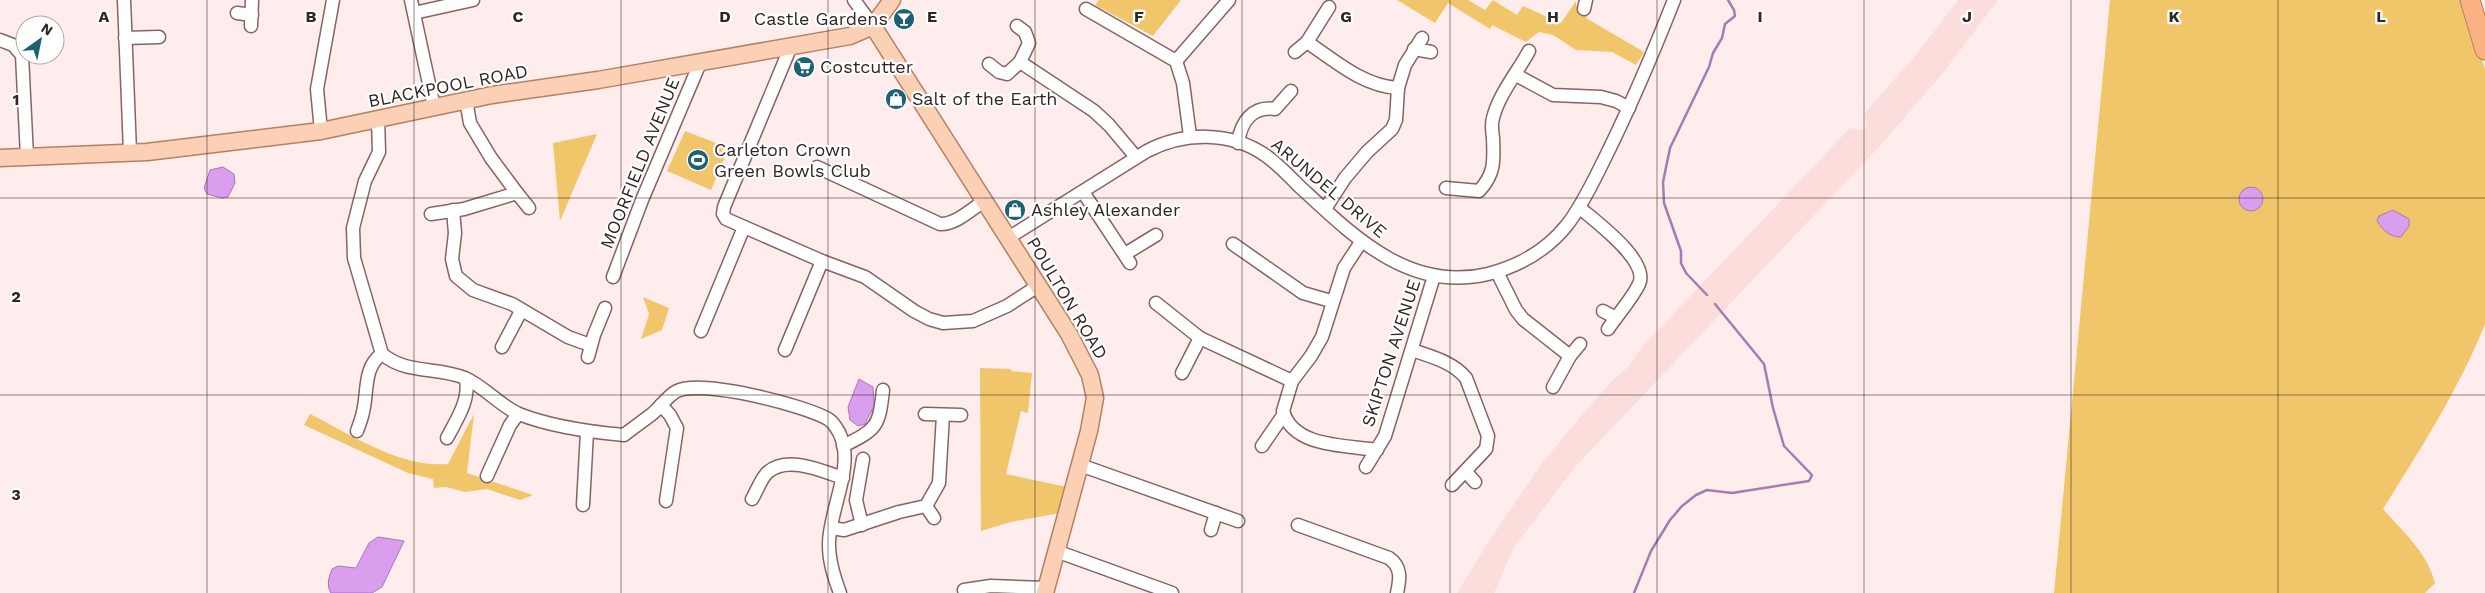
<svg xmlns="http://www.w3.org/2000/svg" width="2485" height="593" font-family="'Work Sans',sans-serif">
<rect width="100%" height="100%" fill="#feedec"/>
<!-- built -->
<polygon fill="#fbdddc" points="1958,0 1998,0 1943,73 1879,147 1575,467 1514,547 1494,593 1457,593 1487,544 1542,463 1582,415 1610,383 1627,368 1642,347 1850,128 1863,130 1867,126 1864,118 1865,113 1916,55"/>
<!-- green -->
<g fill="#f1c66b">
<polygon points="1099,0 1181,0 1153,36 1095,5"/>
<polygon points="1397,0 1468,0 1485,10 1493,0 1517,15 1523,6 1561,23 1576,1 1576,6 1588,13 1586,18 1644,52 1636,65 1612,52 1576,50 1553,35 1539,32 1526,42 1492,25 1490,29 1448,3 1435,23"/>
<path d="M2110,0H2464L2485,69V324C2459,389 2420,450 2383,509C2404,533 2427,552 2435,583L2425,593H2054Z"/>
<polygon points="685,131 729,148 711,190 667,171"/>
<polygon points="597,134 560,221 553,143"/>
<polygon points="643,297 669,308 662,330 641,339 649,314"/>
<polygon points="980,368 1011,369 1011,371 1032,373 1028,413 1021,411 1006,474 1067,487 1060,513 1011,522 981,531"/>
<path d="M310,414C352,435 400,468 448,464L474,414L467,473L533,495L520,500L487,489L465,492L446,487L434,488L433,479L408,473L304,425Z"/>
</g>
<!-- water -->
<g fill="#da9eee" stroke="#a87ab1">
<polygon points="223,167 234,174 235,183 228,197 222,198 207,194 204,188 210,170"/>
<circle cx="2251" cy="199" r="12"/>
<path d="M2393,210L2409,219V226L2401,237C2390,237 2383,231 2377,221L2379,216Z"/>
<polygon points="859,379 873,387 874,406 865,424 858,426 850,420 848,407"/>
<path d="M378,537L404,541L382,587L372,593H331C326,585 329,577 332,569L338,566L356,568L369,543Z"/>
</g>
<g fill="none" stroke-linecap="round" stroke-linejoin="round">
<!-- stream -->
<g stroke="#a87ab1" stroke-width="2.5">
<polyline points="1707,295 1686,273 1681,263 1681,251 1664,203 1663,182 1670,148 1709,67 1713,53 1722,38 1725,24 1735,16 1734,10 1728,0"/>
<polyline points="1634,593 1651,551 1670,520 1682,506 1696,495 1707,490 1732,493 1809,481 1812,475 1784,446 1773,408 1764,364 1715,304"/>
</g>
<!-- minor casing -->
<g stroke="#876463" stroke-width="15">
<g id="minor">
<polyline points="124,0 130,152"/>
<polyline points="411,0 434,107"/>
<polyline points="854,0 873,26"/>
<polyline points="1086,9 1176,61 1183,83 1190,136"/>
<polyline points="1584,9 1586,0"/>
<polyline points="237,13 252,15"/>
<polyline points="414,13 473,0"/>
<polyline points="251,26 252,0"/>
<polyline points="125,38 159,37"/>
<polyline points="0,40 13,45 22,55 27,157"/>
<path d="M1307,42C1335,61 1363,86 1398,88"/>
<polyline points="791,46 724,207 723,214 726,219 822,261 865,277 914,311 929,319 943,323 973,321 1007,306 1038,286"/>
<polyline points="1414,49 1431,52"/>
<polyline points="1295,52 1307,42 1329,7"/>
<polyline points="1176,61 1229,0"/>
<polyline points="1020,62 1094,111 1109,125 1136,157"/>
<polyline points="989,64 999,72 1007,74 1020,62 1029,43 1025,32 1017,26"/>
<polyline points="1516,75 1553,95 1601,97 1616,101 1629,108"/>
<path d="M378,119L379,152L365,181L353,228L354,258L382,354C408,375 435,366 465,378C485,387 500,406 519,414C552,427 590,432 624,435C633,428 643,421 652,414C660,408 667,396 677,391C701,379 804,405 828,419C833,422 839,431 841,437C854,468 828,514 829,545C829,562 834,577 840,593"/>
<polyline points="321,131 317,89 333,0"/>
<path d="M1238,143C1241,121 1253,106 1275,109L1291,91"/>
<path d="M817,167L940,224C955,225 972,209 984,201"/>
<path d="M1446,188L1479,191C1495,174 1494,161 1493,138C1492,131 1491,124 1493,118C1499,94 1517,73 1529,51"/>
<polyline points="1083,192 1130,263"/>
<polyline points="517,193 529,208"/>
<path d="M1580,208C1595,221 1650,261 1639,284C1632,299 1618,314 1608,329"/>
<polyline points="1325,209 1345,178 1367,152 1392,129 1396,120 1398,88 1405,65 1422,38"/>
<polyline points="453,210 455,233 452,259 456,276 473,290 512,304 568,337 590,345"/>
<polyline points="431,214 464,209 517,193 491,158 470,123 466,100"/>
<path d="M1008,238L1147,151C1184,132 1230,131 1265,155C1278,164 1288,175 1299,186C1352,235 1409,293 1488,274C1519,266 1547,250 1567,225C1581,207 1591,186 1601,166C1628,112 1652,56 1674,0"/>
<path d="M1361,242L1344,268L1322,337L1311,356L1292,381L1283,411C1293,448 1347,445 1377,450"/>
<polyline points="1233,244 1303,293 1331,301"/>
<polyline points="1125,254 1156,235"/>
<polyline points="1497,272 1516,310 1523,319 1570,356 1553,387"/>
<polyline points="613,277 642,200 700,63"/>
<polyline points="1156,303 1200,338 1292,381"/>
<polyline points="1603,311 1616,318"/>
<polyline points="701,331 744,227"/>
<polyline points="502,347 521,311"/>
<polyline points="785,350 822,261"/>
<path d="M1412,350C1432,357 1453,362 1466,378L1488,436L1486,449L1452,485"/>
<polyline points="1570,356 1580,344"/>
<polyline points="588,357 594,335 605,308"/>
<polyline points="1182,373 1200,338"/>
<polyline points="661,405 670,415 677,428 666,501"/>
<polyline points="925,414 961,415"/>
<path d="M357,431C359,425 362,418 363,412C368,392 363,367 382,354"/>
<path d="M447,438C457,419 470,400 466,379"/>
<path d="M843,446C877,429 879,427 883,390"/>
<polyline points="1262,446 1284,414"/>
<polyline points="1080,465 1238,521"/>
<polyline points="1366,467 1385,436 1434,276"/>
<polyline points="1466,472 1475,482"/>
<polyline points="487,476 510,425 518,414"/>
<path d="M752,499C757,491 761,478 768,472C788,455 822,471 843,478"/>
<polyline points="583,505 587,432"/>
<polyline points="926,506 934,518"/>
<polyline points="862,525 856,500 863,459"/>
<path d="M1298,525L1389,558C1402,567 1400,579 1397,593"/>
<polyline points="832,528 844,530 899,512 926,506 939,483 943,415"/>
<polyline points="1211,530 1216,513"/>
<polyline points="1056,551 1172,593"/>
<polyline points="964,590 991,586 1046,588"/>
</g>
</g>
<!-- major casing -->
<g stroke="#b48062" stroke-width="19">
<g id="major">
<polyline points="873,26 1069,334 1090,375 1095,398 1089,431 1045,593"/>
<polyline points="0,158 147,152 321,131 492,95 598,80 850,36 873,26 892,0"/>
</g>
</g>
<!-- highway casing -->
<g stroke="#b48062" stroke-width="21">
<polyline id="highway" points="2470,0 2485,50"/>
</g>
<!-- minor -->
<use href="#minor" stroke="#fff" stroke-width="12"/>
<!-- major -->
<use href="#major" stroke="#fcd0b5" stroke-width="16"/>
<!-- highway -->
<use href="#highway" stroke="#fab184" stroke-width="19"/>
</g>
<!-- grid -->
<path fill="none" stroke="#332524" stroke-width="1" stroke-opacity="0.55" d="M207,0V593M414,0V593M621,0V593M828,0V593M1035,0V593M1242,0V593M1450,0V593M1657,0V593M1864,0V593M2071,0V593M2278,0V593M0,198H2485M0,395H2485"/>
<!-- icons -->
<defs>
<g id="bar-disc" transform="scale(1.125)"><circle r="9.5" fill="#1e6074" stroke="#fff"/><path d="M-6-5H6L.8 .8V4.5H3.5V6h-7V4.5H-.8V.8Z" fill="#fff"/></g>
<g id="supermarket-disc" transform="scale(1.125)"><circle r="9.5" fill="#1e6074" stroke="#fff"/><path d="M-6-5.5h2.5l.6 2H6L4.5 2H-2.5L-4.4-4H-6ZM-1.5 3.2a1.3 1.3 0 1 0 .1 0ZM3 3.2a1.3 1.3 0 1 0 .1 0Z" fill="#fff"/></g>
<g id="shop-disc" transform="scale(1.125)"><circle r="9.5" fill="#1e6074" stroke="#fff"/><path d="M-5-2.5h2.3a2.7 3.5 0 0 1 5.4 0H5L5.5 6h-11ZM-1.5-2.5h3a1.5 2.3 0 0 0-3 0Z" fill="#fff"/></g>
<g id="stadium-disc" transform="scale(1.125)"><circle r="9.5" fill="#1e6074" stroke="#fff"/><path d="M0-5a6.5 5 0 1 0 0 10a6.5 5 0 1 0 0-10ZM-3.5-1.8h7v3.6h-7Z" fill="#fff"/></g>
</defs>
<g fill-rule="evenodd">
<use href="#bar-disc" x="904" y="19"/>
<use href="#supermarket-disc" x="804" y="67"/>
<use href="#shop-disc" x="896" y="99"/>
<use href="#stadium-disc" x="698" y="160"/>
<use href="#shop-disc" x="1015" y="210"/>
</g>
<g text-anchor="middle" stroke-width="4.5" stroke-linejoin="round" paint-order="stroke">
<!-- poi labels -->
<g font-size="18" fill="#332524" stroke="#fff" text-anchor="start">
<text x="888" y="25" text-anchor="end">Castle Gardens</text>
<text x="820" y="73">Costcutter</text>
<text x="912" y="105">Salt of the Earth</text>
<text x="714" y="156">Carleton Crown<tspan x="714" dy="21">Green Bowls Club</tspan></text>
<text x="1031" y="216">Ashley Alexander</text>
</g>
<!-- street labels -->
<g font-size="18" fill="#332524" stroke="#fff">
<text transform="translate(448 86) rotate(-11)" y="6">BLACKPOOL ROAD</text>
<text transform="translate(640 163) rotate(-68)" y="6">MOORFIELD AVENUE</text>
<text transform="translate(1329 188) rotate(40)" y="6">ARUNDEL DRIVE</text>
<text transform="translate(1067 298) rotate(59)" y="6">POULTON ROAD</text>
<text transform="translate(1391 353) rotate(-72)" y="6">SKIPTON AVENUE</text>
</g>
</g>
<g font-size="16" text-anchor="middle" font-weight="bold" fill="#332524" stroke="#fff" stroke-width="4.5" stroke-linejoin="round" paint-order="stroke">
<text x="104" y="22">A</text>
<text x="311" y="22">B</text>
<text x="518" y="22">C</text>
<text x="725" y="22">D</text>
<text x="932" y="22">E</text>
<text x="1139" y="22">F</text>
<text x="1346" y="22">G</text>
<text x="1553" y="22">H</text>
<text x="1760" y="22">I</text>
<text x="1967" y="22">J</text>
<text x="2174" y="22">K</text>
<text x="2381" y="22">L</text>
<text x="16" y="105">1</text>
<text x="16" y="302">2</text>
<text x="16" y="500">3</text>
</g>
<!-- north arrow -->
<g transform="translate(40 40) rotate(33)"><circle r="24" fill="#ffffff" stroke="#ada8a7"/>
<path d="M0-4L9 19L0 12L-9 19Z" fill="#1e6074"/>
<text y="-8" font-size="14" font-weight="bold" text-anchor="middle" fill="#332524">N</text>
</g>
</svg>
